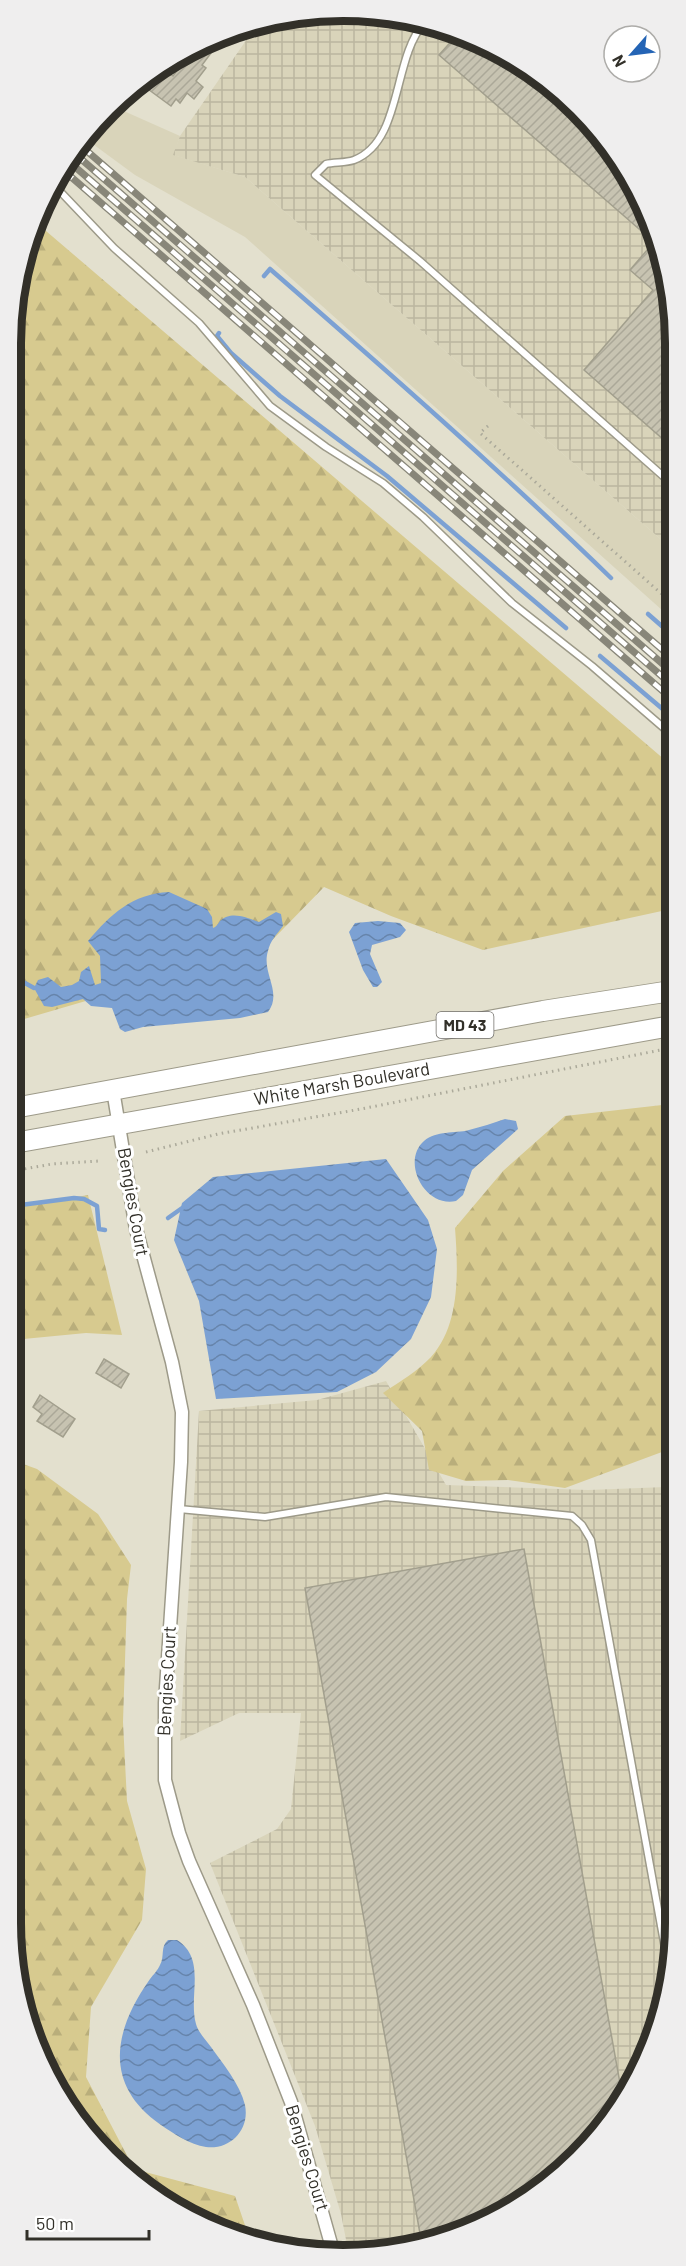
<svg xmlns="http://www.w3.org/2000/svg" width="686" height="2266" font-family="Barlow,sans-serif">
<defs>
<pattern id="industrial-grid" width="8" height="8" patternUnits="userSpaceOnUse" patternTransform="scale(1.5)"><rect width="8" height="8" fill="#d9d4ba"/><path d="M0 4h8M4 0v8" fill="none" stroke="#bbb6a0"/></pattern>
<pattern id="forest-firs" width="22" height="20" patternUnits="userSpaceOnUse" patternTransform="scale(1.5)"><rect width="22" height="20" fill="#d7ca8f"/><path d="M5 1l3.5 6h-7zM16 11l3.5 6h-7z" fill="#b9ae7b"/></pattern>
<pattern id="water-waves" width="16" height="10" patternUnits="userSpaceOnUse" patternTransform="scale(1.5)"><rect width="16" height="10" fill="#7ca1d3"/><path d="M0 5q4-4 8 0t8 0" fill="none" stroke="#6684ab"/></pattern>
<pattern id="building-hatch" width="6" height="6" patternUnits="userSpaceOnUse" patternTransform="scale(1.5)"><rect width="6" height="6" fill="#c7c3b1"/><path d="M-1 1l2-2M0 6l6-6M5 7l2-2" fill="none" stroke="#aba898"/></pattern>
</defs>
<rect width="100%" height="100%" fill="#e3e0ce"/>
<!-- built -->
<polygon fill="#d9d4ba" points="117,108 180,136 174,155 245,177 672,549 672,619 245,237 135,175 86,139"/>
<!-- industrial -->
<g fill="url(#industrial-grid)">
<polygon points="278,17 408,17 509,55 578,108 641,196 673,299 672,549 245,177 173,155 180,136 256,26"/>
<polygon points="386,1381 446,1485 588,1490 666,1487 670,1511 669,1988 620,2107 545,2187 429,2244 348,2250 341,2214 315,2126 210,1863 277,1829 291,1809 301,1713 239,1713 180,1741 199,1411 317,1400"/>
</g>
<!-- forest -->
<g fill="url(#forest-firs)">
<polygon points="39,225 672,766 671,909 483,950 391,916 324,887 243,970 96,998 14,1022 17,278"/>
<path d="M671,1104L670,1449L565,1488L508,1480L466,1481L429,1470L422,1431L383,1393C399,1382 418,1371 431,1357C461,1324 458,1269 455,1228L503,1171L565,1116Z"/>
<polygon points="88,1195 122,1335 86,1333 13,1340 13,1208"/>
<polygon points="12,1460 37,1469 98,1514 131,1565 127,1599 123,1722 127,1801 146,1869 142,1920 91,2007 86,2077 134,2169 235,2196 249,2237 196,2221 93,2142 36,2050 11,1923"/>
</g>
<!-- water -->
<g fill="url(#water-waves)">
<path d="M169,892L207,909L212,917L213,928C216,927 218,924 220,921C231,910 248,918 259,922L276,912L281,914L283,926C277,934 270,941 268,951C261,973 283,992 268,1012L240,1018L143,1027L125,1032L120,1029L112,1008L91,1006L83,999L52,1007L44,1006L34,988L38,980L48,977L61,987L72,985L79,981L81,972L89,966L95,985L101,983L100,956L88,941C111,914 132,894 169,892Z"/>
<polygon points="378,921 400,923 406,930 400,937 372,945 370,954 382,982 377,987 373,987 363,970 349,932 355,923"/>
<path d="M505,1119L516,1121L518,1129L472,1170L463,1195L456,1201C424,1208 401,1161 424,1141C437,1130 454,1134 469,1130C481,1127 493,1123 505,1119Z"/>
<polygon points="386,1159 428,1220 437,1249 431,1297 411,1339 376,1372 337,1392 216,1399 199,1301 174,1240 182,1203 213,1177"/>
<path d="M168,1940H177C207,1959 188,1996 196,2024C198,2032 206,2040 211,2047C223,2064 240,2084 245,2105C250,2130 230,2150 206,2147C190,2145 173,2133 161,2125C103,2085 113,2031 150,1979C153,1975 158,1970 160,1965C165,1956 160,1947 168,1940Z"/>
</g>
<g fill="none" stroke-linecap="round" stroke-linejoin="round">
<!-- stream -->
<g stroke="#7ca1d3" stroke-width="4.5">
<path d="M264,276L270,269C386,370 501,471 611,578"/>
<polyline points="219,333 217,336 231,353 280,396 387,476 566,628"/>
<polyline points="648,614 672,635"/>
<polyline points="600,656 672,717"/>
<polyline points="14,977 34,988"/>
<polyline points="13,1206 74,1198 84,1199 97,1206 99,1229 105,1230"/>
<polyline points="168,1218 185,1206"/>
</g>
</g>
<!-- building -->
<g fill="url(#building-hatch)" stroke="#a29f8d" stroke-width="1.5">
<polygon points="457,35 509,55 578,108 641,196 673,299 672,447 584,370 653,290 630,270 654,242 439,55"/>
<polygon points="220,41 202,65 206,68 196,81 203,87 194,99 187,93 180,103 176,99 171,106 141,84 160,66 173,76 190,53"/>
<polygon points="104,1359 129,1374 121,1388 96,1373"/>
<polygon points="40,1395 75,1419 63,1437 37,1421 42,1414 33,1407"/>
<polygon points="524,1549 623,2100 620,2107 545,2187 429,2244 422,2245 305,1588"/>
</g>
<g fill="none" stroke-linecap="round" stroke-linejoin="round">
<!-- service casing -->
<g stroke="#9d9a89" stroke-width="9">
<g id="service">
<path d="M424,23C392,59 403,141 354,160C346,163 334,162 326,164L315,175L420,261L672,484"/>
<polyline points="55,186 114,248 199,323 270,406 326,447 383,483 423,517 512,603 592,666 672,735"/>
<polyline points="179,1509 265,1517 386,1497 572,1516 582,1525 591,1540 669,1970"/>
</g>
</g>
<!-- minor casing -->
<g stroke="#9d9a89" stroke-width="15">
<polyline id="minor" points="113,1090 136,1229 172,1362 182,1412 181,1462 165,1703 165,1780 179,1833 189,1861 253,2005 291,2102 333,2251"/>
</g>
<!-- primary casing -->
<g stroke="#9d9a89" stroke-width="22">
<g id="primary">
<polyline points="14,1108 543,1011 671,991"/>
<polyline points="14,1143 671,1026"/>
</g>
</g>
<!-- path -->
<g stroke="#aba99a" stroke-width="3" stroke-dasharray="1.5 4.5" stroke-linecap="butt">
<polyline points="488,426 480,433 672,603"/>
<polyline points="146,1152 218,1134 361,1109 671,1048"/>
<polyline points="13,1171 52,1164 99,1161"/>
</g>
<!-- service -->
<use href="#service" stroke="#fff" stroke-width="6"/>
<!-- minor -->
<use href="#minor" stroke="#fff" stroke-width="12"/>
<!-- primary -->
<use href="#primary" stroke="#fff" stroke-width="20"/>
<!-- rail casing -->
<g stroke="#888679" stroke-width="7">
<g id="rail">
<polyline points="80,145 672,658"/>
<polyline points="73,152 672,672"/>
<polyline points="66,159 672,685"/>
<polyline points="62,169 672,699"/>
</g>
</g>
<!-- rail -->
<use href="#rail" stroke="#fff" stroke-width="4.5" stroke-dasharray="14" stroke-linecap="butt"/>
</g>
<g text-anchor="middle" stroke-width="6" stroke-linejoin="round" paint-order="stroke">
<!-- shield labels -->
<rect fill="#fff" stroke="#706e69" stroke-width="1.5" x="436.5" y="1012" width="57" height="26" rx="4.5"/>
<g font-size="16" font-weight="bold" fill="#323029">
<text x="465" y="1031">MD 43</text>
</g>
<!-- street labels -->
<g font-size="18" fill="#323029" stroke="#fff">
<text transform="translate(342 1084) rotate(-10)" y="6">White Marsh Boulevard</text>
<text transform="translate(133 1202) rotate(80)" y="6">Bengies Court</text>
<text transform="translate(167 1681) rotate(-87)" y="6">Bengies Court</text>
<text transform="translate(307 2158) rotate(73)" y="6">Bengies Court</text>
</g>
</g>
<!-- crop -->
<path d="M0 0H686V2266H0ZM343 21H343A322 322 0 0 1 665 343V1923A322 322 0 0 1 343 2245H343A322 322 0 0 1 21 1923V343A322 322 0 0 1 343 21Z" fill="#efeeee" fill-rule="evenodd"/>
<path fill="none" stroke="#323029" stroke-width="8" d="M343 21H343A322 322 0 0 1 665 343V1923A322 322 0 0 1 343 2245H343A322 322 0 0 1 21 1923V343A322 322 0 0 1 343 21Z"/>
<!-- north arrow -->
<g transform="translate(632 54) rotate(242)"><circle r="28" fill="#ffffff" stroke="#adaca9" stroke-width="1.5"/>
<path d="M0-4.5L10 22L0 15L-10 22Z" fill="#2464b5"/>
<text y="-9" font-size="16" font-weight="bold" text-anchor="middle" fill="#323029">N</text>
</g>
<!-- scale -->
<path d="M27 2230v9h122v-9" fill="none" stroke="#323029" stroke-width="3"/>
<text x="36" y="2230" font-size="18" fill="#323029" stroke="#ffffff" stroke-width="4.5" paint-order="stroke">50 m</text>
</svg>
